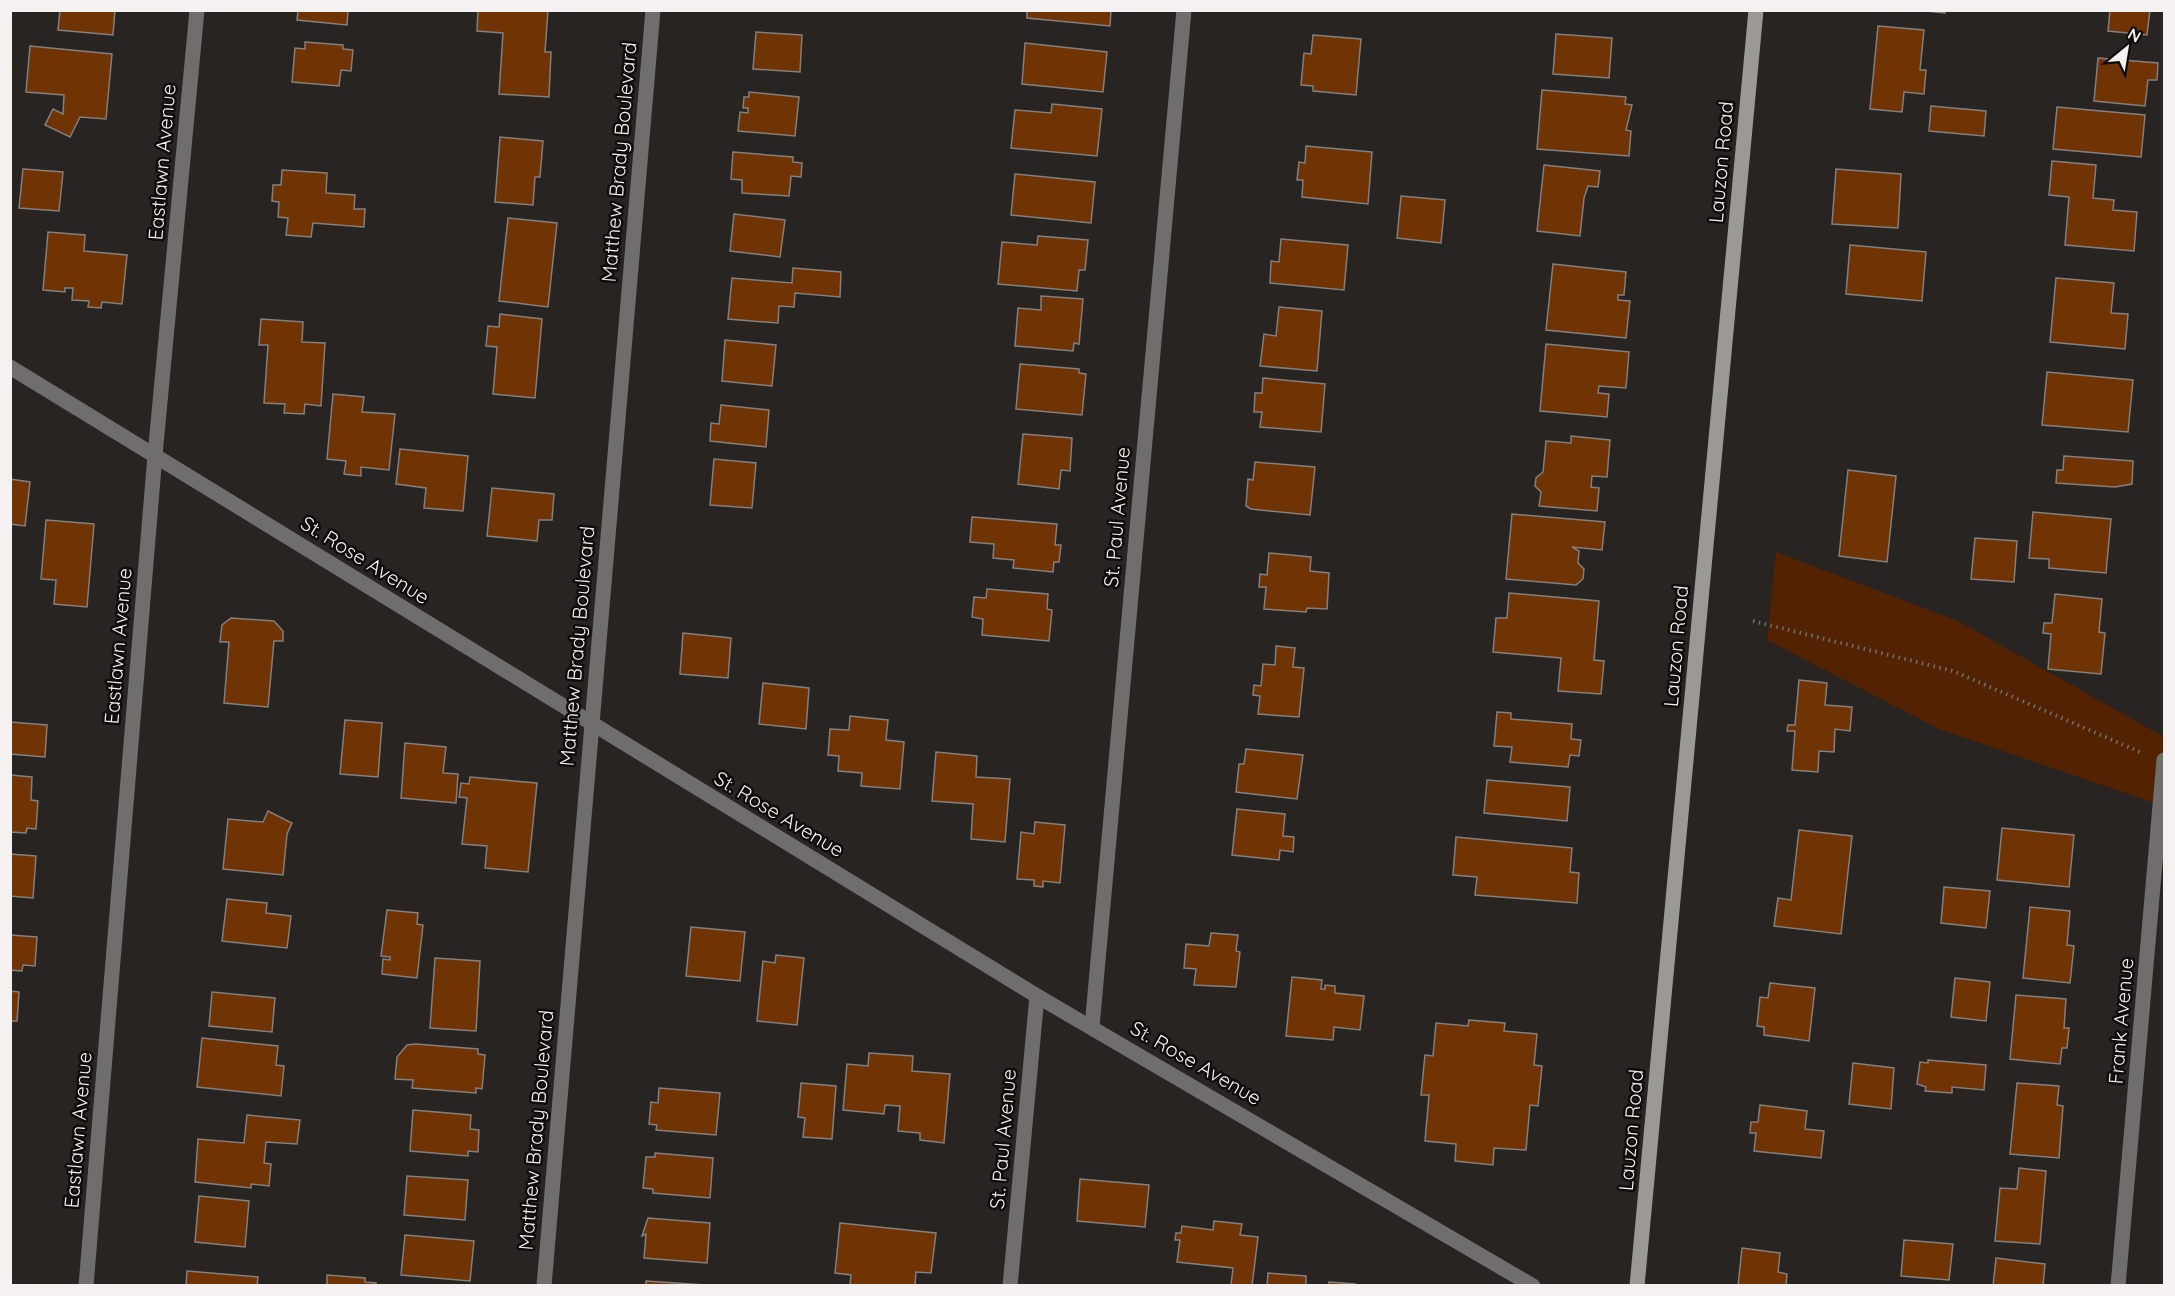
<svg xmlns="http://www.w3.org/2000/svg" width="2175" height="1296" font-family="Quicksand,sans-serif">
<rect width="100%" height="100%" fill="#272421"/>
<!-- green -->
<polygon fill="#532200" points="1776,552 1958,621 2164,737 2164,869 2155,866 2160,805 1939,729 1767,640"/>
<!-- building -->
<g fill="#703304" stroke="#847f7d" stroke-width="1.5">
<polygon points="60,10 115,10 113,35 58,30"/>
<polygon points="298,10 348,10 347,25 297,20"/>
<polygon points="478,10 548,10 545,52 551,52 549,97 499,94 503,33 477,31"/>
<polygon points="1027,10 1111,10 1110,26 1027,18"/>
<polygon points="1916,10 1945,10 1945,13"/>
<polygon points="2110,10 2150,10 2147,35 2108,31"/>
<polygon points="1878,26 1924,30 1920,70 1926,70 1924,94 1904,92 1902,112 1870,109"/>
<polygon points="756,32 802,35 800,72 753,69"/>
<polygon points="1556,34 1612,38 1609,78 1553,74"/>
<polygon points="1313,35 1361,39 1356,95 1313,91 1313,86 1301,85 1304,53 1311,54"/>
<polygon points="305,42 343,45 343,49 353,50 351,71 341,70 339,86 292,82 295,48 305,49"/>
<polygon points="1025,43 1107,52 1103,92 1022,84"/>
<polygon points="30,46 112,54 106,119 80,117 70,137 45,125 53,109 63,114 64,95 26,92"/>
<polygon points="2098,58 2158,63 2157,80 2148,80 2145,106 2094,101"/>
<polygon points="1542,90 1626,97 1625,104 1632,105 1626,130 1631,131 1629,156 1537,149"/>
<polygon points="749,92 799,97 795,136 738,131 740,112 748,113 748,108 743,108 744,97 749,97"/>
<polygon points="1052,104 1102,109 1097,156 1011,148 1015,110 1051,113"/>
<polygon points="1931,106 1986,111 1984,136 1929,131"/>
<polygon points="2057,107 2145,115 2141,157 2053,149"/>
<polygon points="500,137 543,141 540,177 535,177 533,205 495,202"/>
<polygon points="1306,146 1372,152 1368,204 1302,197 1303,180 1297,180 1299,162 1305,163"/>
<polygon points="733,152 793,157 793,162 802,163 801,177 791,176 789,196 742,193 742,180 731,179"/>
<polygon points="2052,161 2096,165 2093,198 2114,200 2113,210 2137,212 2134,251 2065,245 2069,197 2049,195"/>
<polygon points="1544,165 1600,171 1598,187 1588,186 1584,198 1580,236 1537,231"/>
<polygon points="23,169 63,172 59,211 19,208"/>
<polygon points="1836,169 1901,174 1898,228 1832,224"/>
<polygon points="282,170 327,173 326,193 355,195 354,209 365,209 364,227 313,223 311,237 286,235 288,218 278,217 279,202 272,201 273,185 281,185"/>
<polygon points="1015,174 1095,182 1091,223 1011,215"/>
<polygon points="1401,196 1445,200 1441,243 1397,238"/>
<polygon points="734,214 785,220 780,257 730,251"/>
<polygon points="508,218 557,223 548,307 499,301"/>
<polygon points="48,232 85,235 84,251 127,255 122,304 102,302 101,308 88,307 89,301 72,300 73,288 65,288 65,292 43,290"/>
<polygon points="1038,236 1088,240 1085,270 1079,270 1077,291 998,284 1002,242 1037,245"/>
<polygon points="1281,239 1348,245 1344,290 1270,283 1271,261 1279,262"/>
<polygon points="1850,245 1926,252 1922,301 1846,294"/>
<polygon points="1553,264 1626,272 1624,295 1618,295 1618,300 1630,301 1626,338 1546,330"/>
<polygon points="793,268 841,272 840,297 795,293 794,307 779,306 778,323 728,319 732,278 792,283"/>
<polygon points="2056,278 2114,283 2111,313 2128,314 2125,349 2050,342"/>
<polygon points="1041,296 1083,299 1079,344 1074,343 1073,351 1015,346 1018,308 1041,310"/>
<polygon points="1279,307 1322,311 1317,371 1260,366 1264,334 1276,336"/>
<polygon points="500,314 542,319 535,398 493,394 497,347 486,346 488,326 499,327"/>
<polygon points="261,319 303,322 302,342 325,343 321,406 305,404 304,414 284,413 285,404 264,403 268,345 259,345"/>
<polygon points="725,340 776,345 772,386 722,381"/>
<polygon points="1546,344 1629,352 1626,388 1599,386 1598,393 1609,394 1607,417 1540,411"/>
<polygon points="1020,364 1079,369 1079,373 1086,374 1082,415 1016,409"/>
<polygon points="2047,372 2133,380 2128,432 2042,425"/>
<polygon points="1263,378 1325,384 1321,432 1260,427 1262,412 1254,412 1255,393 1262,393"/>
<polygon points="333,394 364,397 362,412 395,414 389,470 361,467 361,476 344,474 346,461 327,459"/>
<polygon points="721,405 769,410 766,447 710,441 711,423 719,424"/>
<polygon points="1023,434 1072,438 1070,471 1061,470 1059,489 1018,484"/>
<polygon points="1571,436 1610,440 1607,477 1592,476 1591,487 1599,488 1597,511 1539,506 1541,492 1535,486 1536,478 1543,472 1546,441 1571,443"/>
<polygon points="400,449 468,456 463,511 424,508 426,488 396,484"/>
<polygon points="2064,456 2133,461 2132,484 2115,487 2056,483 2057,470 2063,470"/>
<polygon points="714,459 756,463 752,508 710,505"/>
<polygon points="1255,462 1315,467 1310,515 1251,509 1246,506 1248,479 1253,480"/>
<polygon points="1848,470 1896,476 1887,562 1839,556"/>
<polygon points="10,479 30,482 25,526 10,524"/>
<polygon points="492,488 554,494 552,520 539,520 537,541 487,536"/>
<polygon points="2033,512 2111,519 2106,573 2049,568 2049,559 2029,558"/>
<polygon points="1512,514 1605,522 1602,550 1572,547 1579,551 1578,563 1584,569 1583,579 1576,585 1506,579"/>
<polygon points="972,517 1057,524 1055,545 1061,545 1059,562 1054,562 1053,572 1013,568 1014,560 993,558 994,544 970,542"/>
<polygon points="46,520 94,524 87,607 54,604 56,580 41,579"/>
<polygon points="1975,538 2017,541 2014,582 1971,579"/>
<polygon points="1269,553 1311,557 1310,571 1329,573 1327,609 1307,608 1306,612 1264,609 1266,587 1259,587 1260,574 1267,575"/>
<polygon points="987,589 1048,594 1047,609 1052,610 1049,641 982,635 983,619 972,617 974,597 986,598"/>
<polygon points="1509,593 1599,601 1594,660 1604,661 1601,694 1558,691 1561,658 1493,652 1496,618 1507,618"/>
<polygon points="2055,594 2102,599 2099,632 2105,633 2101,674 2048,669 2051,634 2043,633 2044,623 2052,623"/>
<polygon points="231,618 274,621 283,631 283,641 274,641 268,707 224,703 229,642 220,642 222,625"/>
<polygon points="683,633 731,638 728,678 680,674"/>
<polygon points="1276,646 1295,648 1293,667 1304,668 1299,717 1258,714 1260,696 1253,695 1254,685 1261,686 1263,664 1275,665"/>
<polygon points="1799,680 1827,683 1825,705 1852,707 1850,731 1835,729 1834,752 1819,751 1818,772 1792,770 1795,731 1787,731 1788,725 1795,725"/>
<polygon points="763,683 809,688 806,729 759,724"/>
<polygon points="1497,712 1511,713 1511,719 1572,724 1571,739 1581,740 1579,756 1570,755 1568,767 1510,762 1512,747 1494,746"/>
<polygon points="850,716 888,720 886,740 904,742 900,789 861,786 862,773 838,771 839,756 828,755 830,729 849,730"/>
<polygon points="345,720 382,723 378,777 340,774"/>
<polygon points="10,722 47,725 45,757 10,754"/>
<polygon points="405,743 446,747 443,773 458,774 456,803 401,798"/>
<polygon points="1246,749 1303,755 1297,799 1236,792 1239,764 1244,764"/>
<polygon points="936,752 977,756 976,777 1010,779 1005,842 971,839 973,804 932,801"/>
<polygon points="10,775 32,777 31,800 38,801 36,829 27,828 26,833 10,832"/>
<polygon points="470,777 537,783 528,872 485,868 487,846 462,844 467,798 459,797 461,783 469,784"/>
<polygon points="1487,780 1570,787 1567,821 1484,813"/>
<polygon points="1237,809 1285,814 1283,836 1294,837 1293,852 1280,850 1279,860 1232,855"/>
<polygon points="268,811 292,823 287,834 283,875 223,869 228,819 263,822"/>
<polygon points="1035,822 1065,825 1060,883 1043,881 1043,887 1034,886 1034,880 1017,879 1021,832 1034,834"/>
<polygon points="2002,828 2074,835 2069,887 1997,880"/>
<polygon points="1799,830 1852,836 1841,934 1774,926 1778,898 1791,900"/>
<polygon points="1456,837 1572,848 1570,872 1579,873 1577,903 1475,895 1477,877 1453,875"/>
<polygon points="10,854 36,856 33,898 10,896"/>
<polygon points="1944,887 1990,891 1986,928 1941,923"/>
<polygon points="227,899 267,903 266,913 291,916 287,948 222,941"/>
<polygon points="2030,907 2070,911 2067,945 2074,946 2070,983 2023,978"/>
<polygon points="387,910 418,913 417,924 423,925 417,978 382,974 383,959 390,960 390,957 381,956"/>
<polygon points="691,927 745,932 740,981 686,976"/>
<polygon points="1211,933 1238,935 1236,951 1240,952 1236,987 1194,985 1196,969 1184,968 1186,944 1209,946"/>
<polygon points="10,935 37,937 35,966 23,965 22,971 10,970"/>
<polygon points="776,955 804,958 797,1025 757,1021 763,961 775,963"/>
<polygon points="435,958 480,961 476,1031 430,1028"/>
<polygon points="1292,977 1322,980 1321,989 1325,989 1325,985 1335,986 1335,993 1364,996 1360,1030 1334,1027 1333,1040 1286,1036"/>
<polygon points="1955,978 1990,982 1986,1021 1951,1017"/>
<polygon points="1770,983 1815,988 1809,1041 1764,1035 1764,1027 1757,1026 1760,997 1768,998"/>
<polygon points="10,991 19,992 17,1021 10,1021"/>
<polygon points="212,992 275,998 272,1032 209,1026"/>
<polygon points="2016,995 2066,999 2064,1028 2069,1028 2067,1048 2062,1048 2060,1064 2010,1059"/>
<polygon points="1469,1020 1505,1023 1504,1031 1537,1034 1534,1065 1542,1066 1538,1106 1530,1105 1526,1150 1494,1148 1493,1165 1455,1161 1456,1144 1425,1141 1429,1095 1421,1095 1425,1055 1433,1056 1436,1023 1468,1026"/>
<polygon points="202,1038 278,1046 276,1065 284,1066 281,1096 197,1087"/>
<polygon points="416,1044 478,1049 478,1054 485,1055 482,1089 476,1088 476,1093 412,1088 413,1080 395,1079 397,1057 407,1045"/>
<polygon points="869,1053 913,1056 912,1071 950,1074 944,1143 920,1140 920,1133 898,1131 900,1106 885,1105 884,1114 843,1110 847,1064 868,1066"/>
<polygon points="1928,1060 1986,1065 1984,1090 1952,1087 1952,1093 1925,1091 1926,1087 1917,1084 1920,1062 1928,1063"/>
<polygon points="1853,1063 1894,1068 1891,1109 1849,1104"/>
<polygon points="801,1083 836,1086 832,1139 803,1137 805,1118 798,1117"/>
<polygon points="2017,1083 2059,1086 2057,1105 2063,1106 2059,1158 2010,1154"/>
<polygon points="659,1088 720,1093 716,1135 656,1130 657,1125 649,1124 651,1102 658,1103"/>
<polygon points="1760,1105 1807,1111 1805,1129 1824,1131 1821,1158 1754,1151 1756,1133 1750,1133 1751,1122 1758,1122"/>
<polygon points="413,1110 471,1115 470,1129 479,1130 478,1152 468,1151 468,1156 410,1151"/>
<polygon points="247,1115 300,1120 297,1144 266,1142 264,1163 271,1164 269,1186 251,1184 251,1188 195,1182 198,1139 244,1143"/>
<polygon points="655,1153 713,1158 710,1198 653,1193 653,1189 643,1188 646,1157 655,1157"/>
<polygon points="2019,1168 2046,1171 2040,1244 1995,1241 2000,1188 2017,1189"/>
<polygon points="407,1176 468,1180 465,1220 404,1215"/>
<polygon points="1080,1179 1149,1185 1145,1227 1077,1221"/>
<polygon points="199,1196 249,1201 245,1247 195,1242"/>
<polygon points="648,1218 710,1223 707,1263 644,1258 646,1234 642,1236"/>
<polygon points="1214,1221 1242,1224 1240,1235 1258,1237 1252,1286 1231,1285 1233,1268 1177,1262 1180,1240 1175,1240 1176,1233 1181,1233 1182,1226 1213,1230"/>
<polygon points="840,1223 936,1233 931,1273 916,1272 915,1286 850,1286 851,1275 835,1273"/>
<polygon points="405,1235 474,1241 470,1281 401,1275"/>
<polygon points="1904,1240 1953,1244 1949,1280 1901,1276"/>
<polygon points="1742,1248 1780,1253 1778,1272 1787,1274 1786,1286 1738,1286"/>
<polygon points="1996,1258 2045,1264 2043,1286 1993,1286"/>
<polygon points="187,1271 258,1277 257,1286 186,1286"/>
<polygon points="1268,1273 1306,1276 1306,1286 1267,1286"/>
<polygon points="327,1275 365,1278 365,1282 376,1283 376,1286 327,1286"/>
<polygon points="646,1281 705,1285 705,1286 646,1286"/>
<polygon points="1329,1282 1355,1284 1355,1286 1329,1286"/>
</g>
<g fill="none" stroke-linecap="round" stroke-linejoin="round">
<!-- path -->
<polyline stroke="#726f6d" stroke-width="4" stroke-dasharray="1.5 4.5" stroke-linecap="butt" points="1753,621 1953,671 2140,752"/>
<!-- minor -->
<g stroke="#706e6d" stroke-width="15">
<polyline points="10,367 1037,996 1533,1286"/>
<polyline points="1092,1027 1184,10"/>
<polyline points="86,1286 155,455 197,10"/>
<polyline points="544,1286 653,10"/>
<polyline points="1010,1286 1037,996"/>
<polyline points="2118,1286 2164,760"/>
</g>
<!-- secondary -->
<polyline stroke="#9b9996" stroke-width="15" points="1637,1286 1756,10"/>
</g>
<g text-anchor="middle" stroke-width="5" stroke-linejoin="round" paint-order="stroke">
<!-- street labels -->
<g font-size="20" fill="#f4f1f0" stroke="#0f0d0c">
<text transform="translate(162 162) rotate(-85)" y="7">Eastlawn Avenue</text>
<text transform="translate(619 162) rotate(-85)" y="7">Matthew Brady Boulevard</text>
<text transform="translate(1721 162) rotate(-85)" y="7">Lauzon Road</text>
<text transform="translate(1117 517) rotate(-85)" y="7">St. Paul Avenue</text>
<text transform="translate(365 560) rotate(32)" y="7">St. Rose Avenue</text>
<text transform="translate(118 646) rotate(-85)" y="7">Eastlawn Avenue</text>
<text transform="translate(577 646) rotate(-85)" y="7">Matthew Brady Boulevard</text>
<text transform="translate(1676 646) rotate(-85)" y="7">Lauzon Road</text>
<text transform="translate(779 814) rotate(31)" y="7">St. Rose Avenue</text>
<text transform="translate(2121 1021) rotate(-85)" y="7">Frank Avenue</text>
<text transform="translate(1196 1063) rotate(30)" y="7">St. Rose Avenue</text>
<text transform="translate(78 1130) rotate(-85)" y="7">Eastlawn Avenue</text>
<text transform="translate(536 1130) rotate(-85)" y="7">Matthew Brady Boulevard</text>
<text transform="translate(1631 1130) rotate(-85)" y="7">Lauzon Road</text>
<text transform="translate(1003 1139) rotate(-85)" y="7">St. Paul Avenue</text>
</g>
</g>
<!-- border -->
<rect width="2175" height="1296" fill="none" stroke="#f4f1f0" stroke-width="24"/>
<!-- north arrow -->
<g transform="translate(2127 48) rotate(30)" stroke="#0f0d0c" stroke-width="4.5" paint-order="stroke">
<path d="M0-4.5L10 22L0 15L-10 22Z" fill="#f4f1f0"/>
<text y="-9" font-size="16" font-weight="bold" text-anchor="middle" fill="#f4f1f0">N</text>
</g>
</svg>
